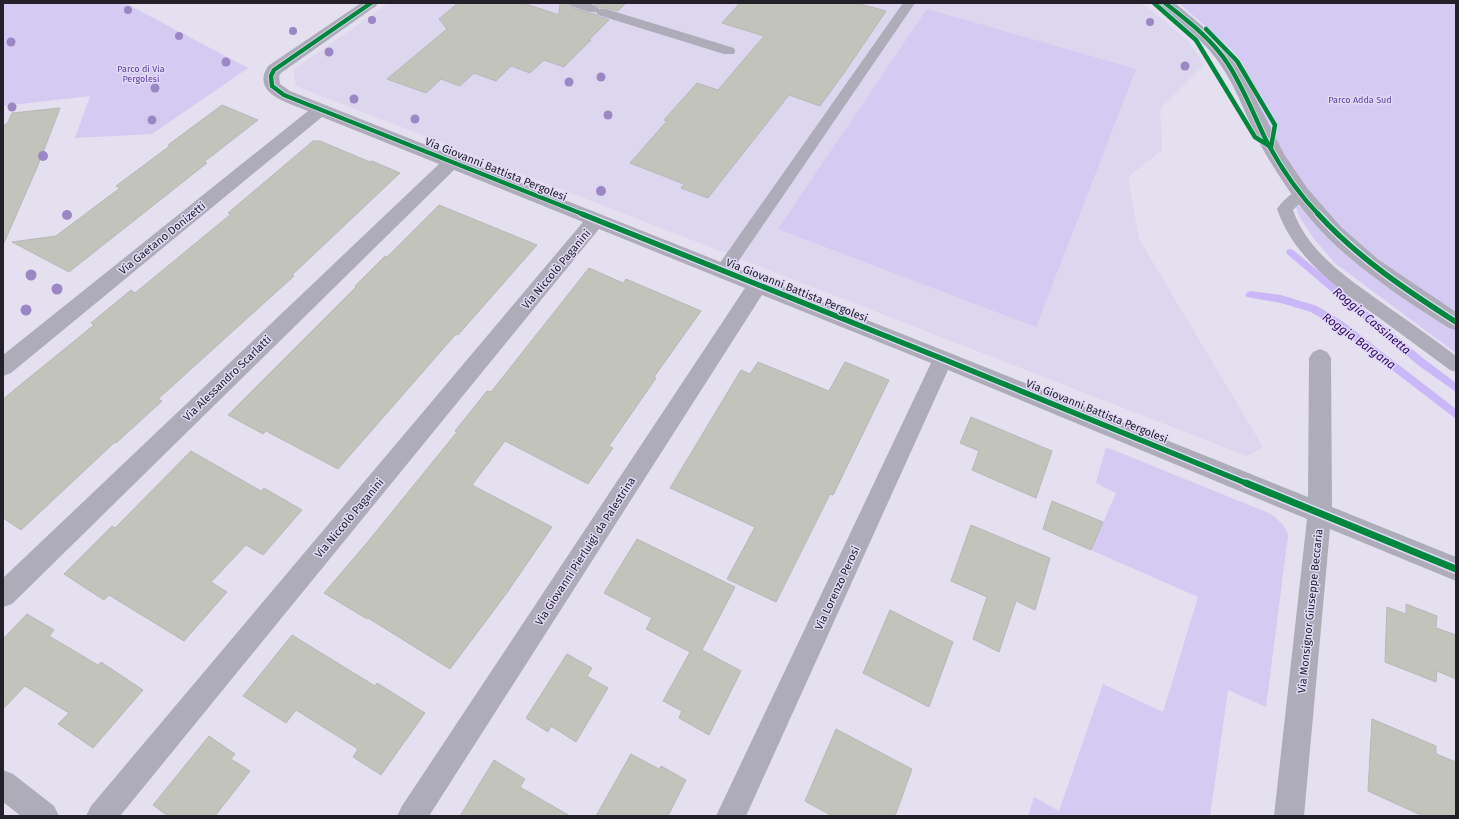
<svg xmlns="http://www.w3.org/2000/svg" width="1459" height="819" font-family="'Fira Sans',sans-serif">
<rect width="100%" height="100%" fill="#e4e0f0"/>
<!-- built -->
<polygon fill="#dcd6ef" points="389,3 1141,3 1166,22 1189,42 1204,65 1160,109 1162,150 1128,177 1139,239 1263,447 1247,456 296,86 293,70"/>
<!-- green -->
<g fill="#d4caf2">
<polygon points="3,3 125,3 248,68 152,134 75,138 90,96 3,106"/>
<polygon points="1179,3 1456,3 1456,353 1336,264 1314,239 1299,216 1251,80 1239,58 1221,40"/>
<polygon points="927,9 1136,69 1036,327 778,229"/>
<path d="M1106,447L1271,514C1279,521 1286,525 1288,536L1266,707L1228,690L1210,816H1028L1034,797L1059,811L1103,684L1163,712L1198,597L1091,550L1116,493L1096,483Z"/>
</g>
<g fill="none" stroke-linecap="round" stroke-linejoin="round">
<!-- stream -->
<g fill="#c9b7f7" fill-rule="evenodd">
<polygon points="1290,249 1293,250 1424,359 1456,383 1456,392 1418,365 1287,254 1286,252 1287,250"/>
<polygon points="1250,291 1281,295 1317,306 1342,321 1456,409 1456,419 1336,327 1311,312 1281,303 1247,297 1245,295 1247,293"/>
</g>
</g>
<!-- building -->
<g fill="#c2c4bb" stroke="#b7b7b8">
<polygon points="458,3 523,3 559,15 560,3 568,3 571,7 589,13 595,14 598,16 609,20 589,40 591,40 564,67 544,60 530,73 511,66 496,81 474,73 460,86 441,79 426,93 387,79 447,29 439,19"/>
<polygon points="593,3 626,3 618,11 606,8 600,8"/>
<polygon points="740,3 856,3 886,11 844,73 820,106 789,95 708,198 681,188 684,184 630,163 667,121 664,120 697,83 718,90 764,36 722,23"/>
<polygon points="222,105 258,120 204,162 207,163 69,272 12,242 56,236 120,188 116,186 171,145 168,145"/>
<polygon points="60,108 39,163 3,245 3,125 7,124 12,113"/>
<polygon points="313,141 320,141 370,162 372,161 400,173 292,275 294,276 158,399 162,401 116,443 115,442 21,530 3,518 3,399 94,325 91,323 131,290 135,293 231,214 228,213"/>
<polygon points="439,205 537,245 458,335 456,334 338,469 266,431 263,434 228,415 356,287 355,286 385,256 387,257"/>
<polygon points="589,268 623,283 626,279 701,311 654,377 656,378 609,446 613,448 588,484 505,441 472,485 552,527 506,594 450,669 368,618 367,619 324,593 366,544 457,432 455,431 487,391 491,392"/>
<polygon points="758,362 829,391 845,362 889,380 833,495 830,494 776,602 727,579 755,527 670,488 741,370 750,374"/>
<polygon points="971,417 1052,451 1036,498 972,470 979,451 960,443"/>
<polygon points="191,451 261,491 264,488 302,510 263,555 246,545 211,582 227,592 184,641 109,595 104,600 64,574 112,526 115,528"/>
<polygon points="1052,501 1103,522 1091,550 1043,529"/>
<polygon points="971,525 1050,558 1035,610 1016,601 999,652 973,639 987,597 951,581"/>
<polygon points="637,539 735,587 702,650 741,671 709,735 679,718 682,711 663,701 690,652 646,629 652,618 604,593"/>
<polygon points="1406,604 1437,616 1436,628 1456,635 1456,679 1437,671 1436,682 1385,662 1387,607 1406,614"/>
<polygon points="890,610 953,642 929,707 863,673"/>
<polygon points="27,614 54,630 49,636 98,665 101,662 143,690 93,748 58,724 69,713 25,686 3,709 3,639"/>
<polygon points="292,635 375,686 377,683 425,713 381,775 353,757 358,749 296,710 286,723 243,696"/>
<polygon points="567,654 592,668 587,676 608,688 576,742 551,726 548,732 526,718"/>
<polygon points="1372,719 1436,746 1436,754 1456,762 1456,816 1423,816 1368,791"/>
<polygon points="836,729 912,769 895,816 832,816 805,801"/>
<polygon points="209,736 235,754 231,759 250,771 215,816 168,816 153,805"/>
<polygon points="631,754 659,769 661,766 686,780 668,816 596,816"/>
<polygon points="494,760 525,779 520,787 570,816 460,816"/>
</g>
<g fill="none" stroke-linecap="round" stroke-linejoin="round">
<!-- service -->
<g fill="#afacba" fill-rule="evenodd">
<path d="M569,3C578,3 593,1 599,9H606L734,48L735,51L734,54H724L598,15L596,12H589L571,6Z"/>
<polygon points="903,3 915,3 729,275 723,277 717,275 715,271 717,267"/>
<path d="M1302,189L1307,190L1309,194L1293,210C1308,254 1352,281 1388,307C1411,323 1434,339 1456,356V372L1450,370C1426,352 1402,335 1378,317C1337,288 1294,258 1277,209C1282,201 1293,191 1302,189Z"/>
</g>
<!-- minor -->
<g fill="#afacba" fill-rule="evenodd">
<path d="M361,3H378L376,6L281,73L279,76L280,84L290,91L950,353L1308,497L1309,358L1313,352L1320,349L1327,352L1331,358L1332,507L1456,557V581L1330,529L1304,816H1274L1307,519L948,370L746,816H716L931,363L762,295L429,816H397L402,806L745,288L599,229L120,816H86L91,806L583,222L454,170L12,604L3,607V578L439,164L322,117L11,373L3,376V355L308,111C289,103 250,94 268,66Z"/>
<path d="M1158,3H1175L1207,30L1227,51L1248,83L1284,154L1307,188L1341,227L1379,260L1456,312V330L1449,328C1406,301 1364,273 1328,238C1303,213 1283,183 1265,153C1248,124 1239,91 1220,64C1209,48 1195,35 1180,22C1173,16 1163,11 1158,3Z"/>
<polygon points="3,770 13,774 54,806 59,816 21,816 3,802"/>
</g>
<!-- cycleway-far2 casing -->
<g stroke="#e1daf6" stroke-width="6">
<g id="cycleway-far2">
<polyline points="371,3 274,70 271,76 272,86 284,95 585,215"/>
<polyline points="1154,3 1196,40 1255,137 1271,147 1275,125 1237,61 1206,29"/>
<path d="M1165,3C1188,21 1212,39 1228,64C1243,87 1253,113 1265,138C1279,165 1298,193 1319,215"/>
</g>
</g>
<!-- cycleway-far1 casing -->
<g stroke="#e1daf6" stroke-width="8">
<g id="cycleway-far1">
<polyline points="582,214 943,359 1248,484"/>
<path d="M1318,214C1358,258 1406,290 1456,322"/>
</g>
</g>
<!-- cycleway casing -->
<g stroke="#e1daf6" stroke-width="10">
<polyline id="cycleway" points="1246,483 1456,569"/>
</g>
<!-- cycleway-far2 -->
<use href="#cycleway-far2" stroke="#00873e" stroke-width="4.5"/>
<!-- cycleway-far1 -->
<use href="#cycleway-far1" stroke="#00873e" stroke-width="5.5"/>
<!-- cycleway -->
<use href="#cycleway" stroke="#00873e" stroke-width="7"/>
</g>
<!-- trees -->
<g fill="#9b87c3">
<circle cx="128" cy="10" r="4"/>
<circle cx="372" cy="20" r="4"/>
<circle cx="1150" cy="22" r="4"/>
<circle cx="293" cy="31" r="4"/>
<circle cx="179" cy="36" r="4"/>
<circle cx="11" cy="42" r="4.5"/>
<circle cx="329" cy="52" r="4.5"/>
<circle cx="226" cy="62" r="4.5"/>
<circle cx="1185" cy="66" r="4.5"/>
<circle cx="601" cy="77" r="4.5"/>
<circle cx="569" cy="82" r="4.5"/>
<circle cx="155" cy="88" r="4.5"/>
<circle cx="354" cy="99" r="4.5"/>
<circle cx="12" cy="107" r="4.5"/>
<circle cx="608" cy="115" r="4.5"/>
<circle cx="415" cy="119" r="4.5"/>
<circle cx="152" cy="120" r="4.5"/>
<circle cx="43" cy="156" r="5"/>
<circle cx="601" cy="191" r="5"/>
<circle cx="67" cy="215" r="5"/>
<circle cx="31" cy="275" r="5.5"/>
<circle cx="57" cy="289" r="5.5"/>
<circle cx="26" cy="310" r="5.5"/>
</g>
<g text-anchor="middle" stroke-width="3" stroke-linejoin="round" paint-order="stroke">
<!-- far-park labels -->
<g font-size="9" fill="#5f3e9e" stroke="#e1daf6">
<text x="141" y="72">Parco di Via<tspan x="141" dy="10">Pergolesi</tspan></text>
<text x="1360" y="103">Parco Adda Sud</text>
</g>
<!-- street labels -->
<g font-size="11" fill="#23202a" stroke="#e1daf6">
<text transform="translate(496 169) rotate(22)" y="4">Via Giovanni Battista Pergolesi</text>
<text transform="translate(162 238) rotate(-39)" y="4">Via Gaetano Donizetti</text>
<text transform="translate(556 269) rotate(-50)" y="4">Via Niccolò Paganini</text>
<text transform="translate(797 290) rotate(22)" y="4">Via Giovanni Battista Pergolesi</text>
<text transform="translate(227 378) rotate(-44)" y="4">Via Alessandro Scarlatti</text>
<text transform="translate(1097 411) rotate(22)" y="4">Via Giovanni Battista Pergolesi</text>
<text transform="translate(349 518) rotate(-50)" y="4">Via Niccolò Paganini</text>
<text transform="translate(585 551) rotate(-57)" y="4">Via Giovanni Pierluigi da Palestrina</text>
<text transform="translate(837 588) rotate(-65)" y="4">Via Lorenzo Perosi</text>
<text transform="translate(1310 611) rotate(-84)" y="4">Via Monsignor Giuseppe Beccaria</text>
</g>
<!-- water labels -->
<g font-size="12" font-style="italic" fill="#330367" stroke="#e1daf6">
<text transform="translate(1372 321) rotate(40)" y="4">Roggia Cassinetta</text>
<text transform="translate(1359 341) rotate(36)" y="4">Roggia Bargana</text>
</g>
</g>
<!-- border -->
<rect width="1459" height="819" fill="none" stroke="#23202a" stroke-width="8"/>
</svg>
